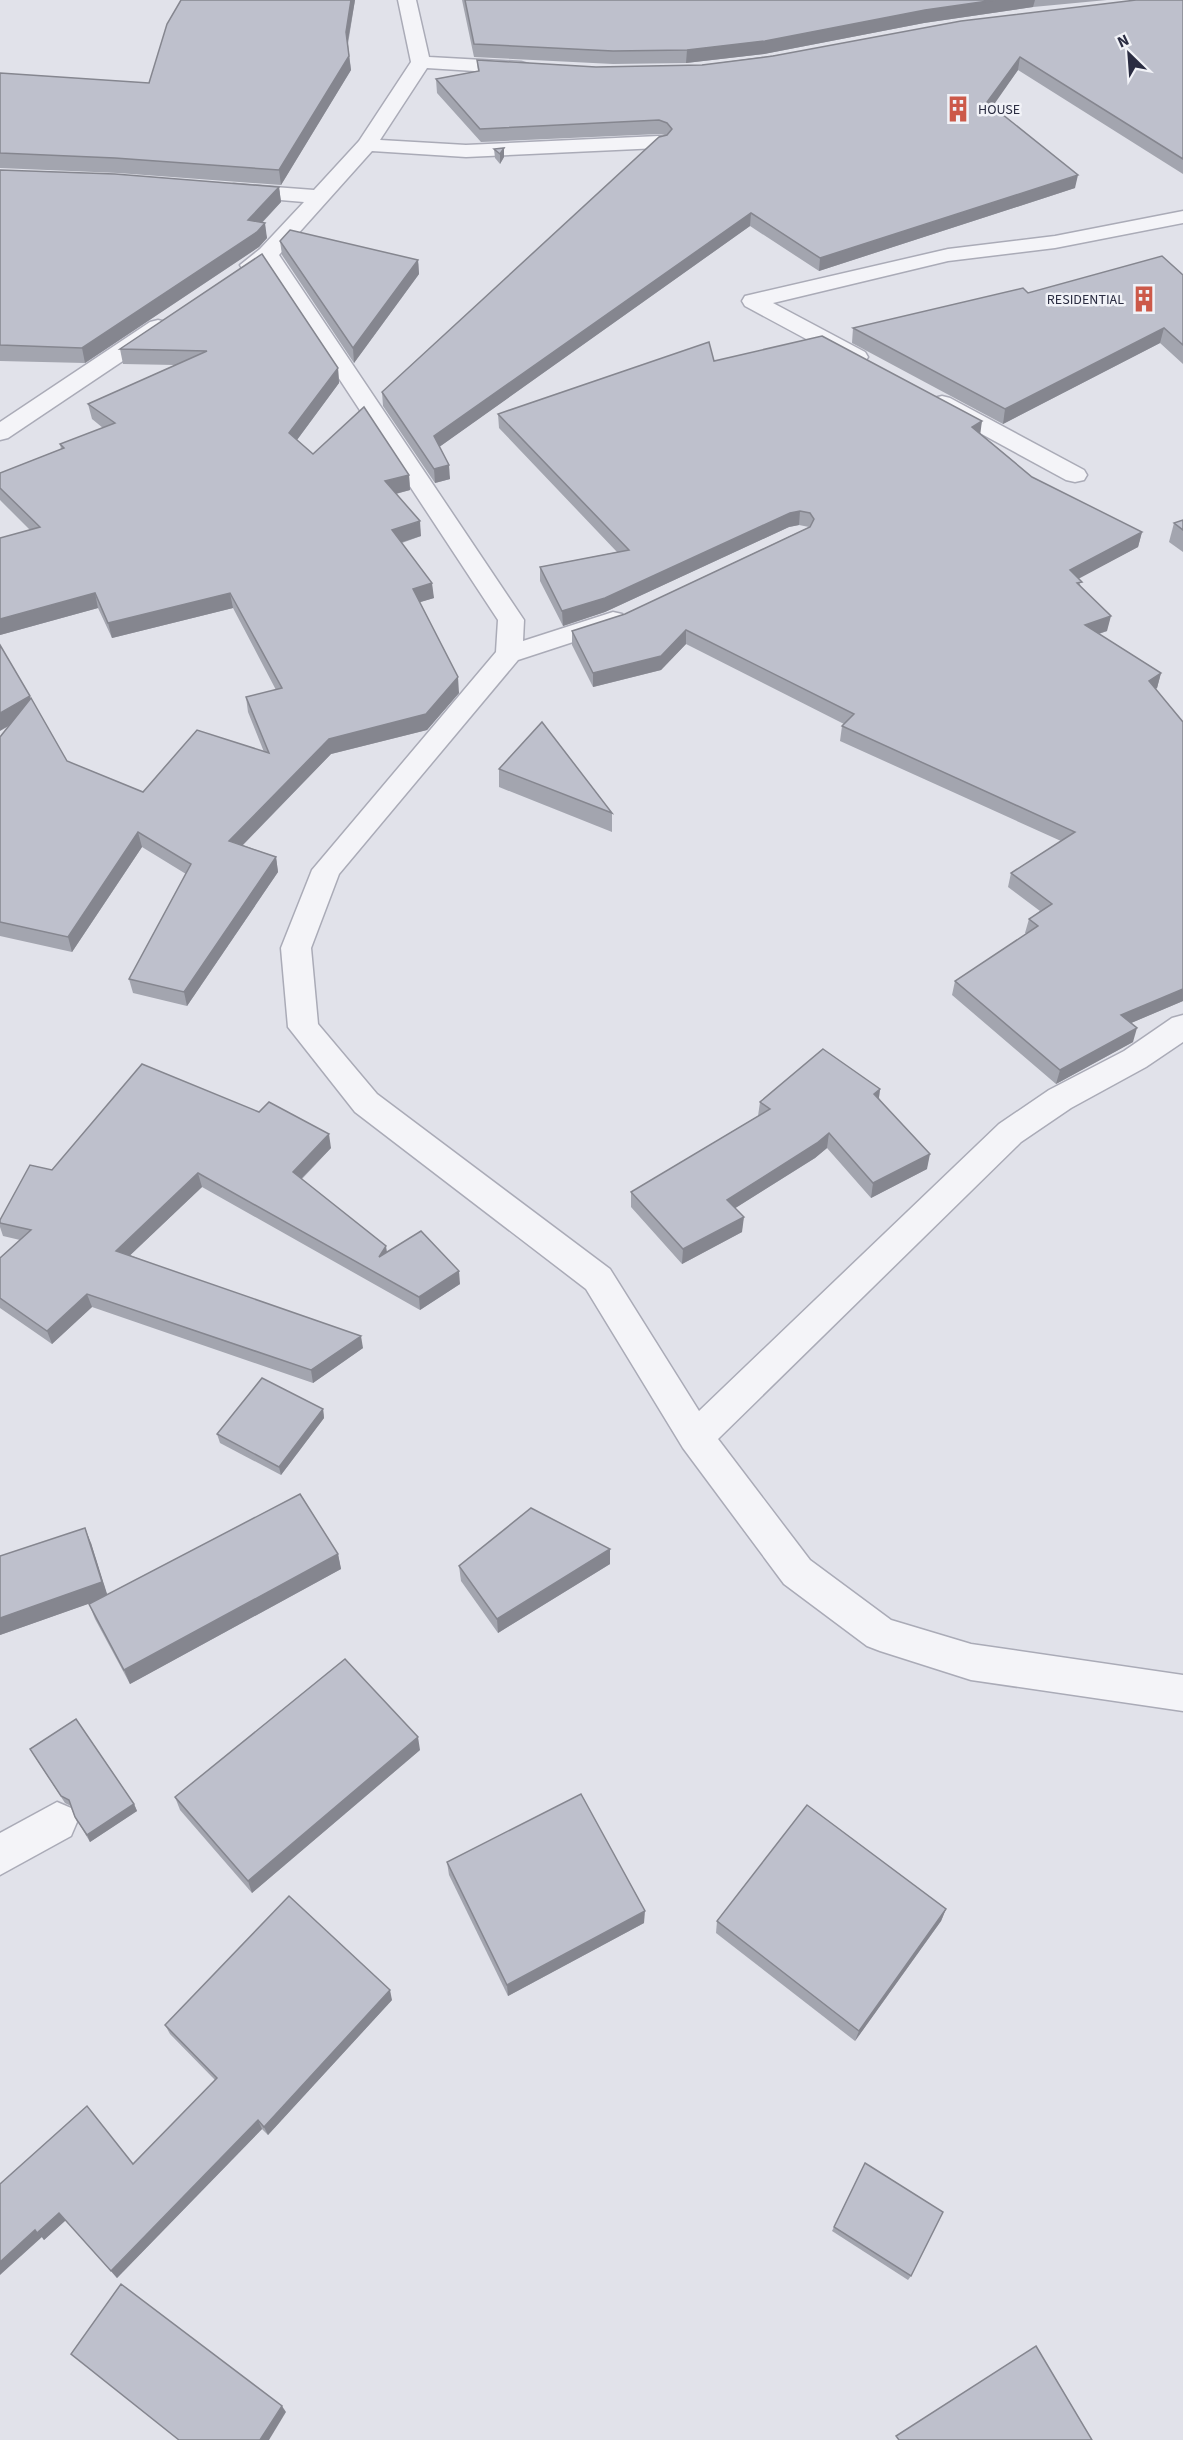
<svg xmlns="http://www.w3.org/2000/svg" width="1183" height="2440" font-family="'Source Sans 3',sans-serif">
<rect width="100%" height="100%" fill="#e1e2ea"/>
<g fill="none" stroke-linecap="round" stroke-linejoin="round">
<!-- minor casing -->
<g stroke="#aaabb7" stroke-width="3">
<g id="minor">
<polygon points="398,0 416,0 429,57 521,62 528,64 531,68 528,72 521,74 427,68 380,140 466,145 659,136 666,138 669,142 666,146 659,148 466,157 372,151 279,255 524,620 523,641 613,612 622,614 626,620 622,626 518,660 339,874 311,948 318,1024 377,1094 610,1269 699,1411 999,1124 1049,1090 1124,1051 1172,1018 1183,1015 1183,1042 1146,1067 1071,1108 1021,1142 718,1439 810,1560 891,1620 971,1644 1183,1675 1183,1711 971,1680 880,1651 867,1646 784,1584 683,1448 586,1289 355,1112 288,1027 281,948 312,870 496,652 498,620 265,266 251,271 243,270 240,265 260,249 304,202 234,196 227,194 224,190 227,186 234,184 314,190 359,141 411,62"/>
<polygon points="1183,211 1183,223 1055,248 948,261 773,303 865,352 868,357 865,362 857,364 849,362 745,306 742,301 745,296 948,249 1055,236"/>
<polygon points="158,320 166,322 169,327 166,332 8,438 0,440 0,422 150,322"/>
<polygon points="942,396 950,398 1084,470 1087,475 1084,480 1075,482 1066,480 934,408 930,403 934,398"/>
<polygon points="57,1802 71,1808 77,1822 71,1836 0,1875 0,1833"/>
</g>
</g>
<!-- minor -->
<use href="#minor" fill="#f4f4f8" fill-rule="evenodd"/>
</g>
<!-- wall -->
<g fill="#a3a5af">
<polygon points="181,0 355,0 348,44 351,70 281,185 118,173 0,168 0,73 149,83"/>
<polygon points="462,0 1130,0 1107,0 1033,7 924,23 764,54 686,63 613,64 474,57"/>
<polygon points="1183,0 1183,174 1018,70 992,106 1075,188 819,271 750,226 439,447 450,479 435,483 383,406 382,392 665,135 659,134 481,142 437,93 436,79 478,71 477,60 596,67 702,65"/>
<polygon points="494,149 504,157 500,164 495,158"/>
<polygon points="0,170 279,187 281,202 262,223 267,238 259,247 85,363 0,361"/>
<polygon points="280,241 418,260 419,274 354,363 282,255"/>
<polygon points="262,254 338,368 339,383 297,440 313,454 409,475 410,490 396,494 421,536 402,543 434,598 420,602 459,693 427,730 331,754 243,845 276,857 278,872 187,1006 133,993 129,979 186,874 142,847 72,952 0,936 0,737 30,699 67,761 143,792 264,752 248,712 246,697 276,690 233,608 112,638 98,608 0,635 0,538 30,530 0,500 0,473 61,449 60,444 103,428 92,419 88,404 175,365 123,364 120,349"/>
<polygon points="1183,275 1183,364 1160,343 1003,424 852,343 853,328 1028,293"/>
<polygon points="714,361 980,433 1032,477 1142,532 1138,547 1078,578 1081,587 1107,631 1099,634 1161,673 1157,688 1155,689 1183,722 1183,1001 1131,1023 1133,1042 1056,1084 952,995 955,981 1027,934 1025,933 1029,919 1040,911 1008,887 1011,873 1061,841 840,741 842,726 844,724 686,644 661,670 593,687 572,645 572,631 625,614 809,527 799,525 789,527 605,612 563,626 540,581 540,567 617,552 499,428 498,414"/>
<polygon points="1183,520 1183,552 1169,542 1174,523"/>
<polygon points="499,769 612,813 612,832 499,787"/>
<polygon points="880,1089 879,1098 927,1169 871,1198 827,1148 815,1158 735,1208 742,1232 682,1264 631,1207 631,1192 758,1116 760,1102"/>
<polygon points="331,1148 302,1179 387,1252 460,1284 420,1310 202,1187 130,1255 363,1348 313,1383 92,1307 52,1344 0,1308 0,1258 20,1240 3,1236 0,1227 0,1220 52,1170"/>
<polygon points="323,1409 324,1418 281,1475 220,1443 217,1434"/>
<polygon points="91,1543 107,1595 338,1554 341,1569 130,1684 95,1619 89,1604 93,1602 0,1635 0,1556"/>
<polygon points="610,1564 498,1633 461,1581 459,1566"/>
<polygon points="30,1749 134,1804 137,1811 90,1842 75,1817 71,1806 65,1803"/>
<polygon points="420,1750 252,1893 180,1810 175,1797"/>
<polygon points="447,1862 644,1923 508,1996 449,1875"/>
<polygon points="946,1909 941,1921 855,2041 716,1933 717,1921"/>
<polygon points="392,2000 268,2135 262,2129 117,2278 66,2220 44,2240 0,2184 133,2164 215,2080 170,2034 165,2025"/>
<polygon points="865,2163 911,2276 908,2280 832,2231"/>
</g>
<!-- shaded-wall -->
<g fill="#85868f">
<polygon points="351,0 355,0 347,46 346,32"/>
<polygon points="995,0 1035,0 1033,7 924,23 764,54 686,63 687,50 925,10"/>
<polygon points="349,56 351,70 281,185 279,170"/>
<polygon points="1020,57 1018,70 986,116 987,102"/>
<polygon points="504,148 504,157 500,164 500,154"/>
<polygon points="1078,175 1075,188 819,271 820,258"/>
<polygon points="279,187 281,202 250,235 248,220"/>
<polygon points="751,213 750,226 435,450 434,436"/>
<polygon points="265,223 267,238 259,247 85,363 82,348"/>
<polygon points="418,260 419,274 354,363 353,348"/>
<polygon points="1164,328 1160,343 1003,424 1005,409"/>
<polygon points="338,368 339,383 291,448 289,433"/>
<polygon points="982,421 980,436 972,427"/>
<polygon points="449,465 450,479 435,483 434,469"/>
<polygon points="409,475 410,490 387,496 385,481"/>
<polygon points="800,511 799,525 789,527 605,612 563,626 562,611 790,513"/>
<polygon points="420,521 421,536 393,545 392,530"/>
<polygon points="1142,532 1138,547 1067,585 1070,570"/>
<polygon points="432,583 434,598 414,604 413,589"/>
<polygon points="95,593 98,608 0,635 0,619"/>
<polygon points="230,593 233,608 112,638 108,623"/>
<polygon points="1111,616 1107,631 1082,639 1085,625"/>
<polygon points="686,630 686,644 661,670 593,687 593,673"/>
<polygon points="1161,673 1157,688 1145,696 1149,681"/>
<polygon points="458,677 459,693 427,730 331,754 232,856 229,841 329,739"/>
<polygon points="30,696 34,711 0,731 0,713"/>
<polygon points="138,832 142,847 72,952 68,937"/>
<polygon points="276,857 278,872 187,1006 184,992"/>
<polygon points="1183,989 1183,1001 1117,1029 1121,1015"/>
<polygon points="1137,1028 1133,1042 1056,1084 1060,1070"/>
<polygon points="880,1089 878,1104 874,1094"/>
<polygon points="829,1133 827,1148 815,1158 726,1214 727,1200"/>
<polygon points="329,1134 331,1148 295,1185 293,1172"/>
<polygon points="930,1154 927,1169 871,1198 873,1183"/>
<polygon points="198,1173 202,1187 121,1264 116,1251"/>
<polygon points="744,1217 742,1232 682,1264 683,1249"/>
<polygon points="386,1246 388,1259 379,1257"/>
<polygon points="459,1271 460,1284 420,1310 419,1297"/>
<polygon points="87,1294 92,1307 52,1344 47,1331"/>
<polygon points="361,1336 363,1348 313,1383 311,1370"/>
<polygon points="323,1409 324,1418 281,1475 279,1467"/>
<polygon points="85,1528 91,1543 108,1597 0,1635 0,1618"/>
<polygon points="610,1549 610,1564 498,1633 497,1619"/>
<polygon points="338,1554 341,1569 130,1684 124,1670"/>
<polygon points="418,1737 420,1750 252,1893 248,1881"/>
<polygon points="134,1804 137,1811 90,1842 87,1835"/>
<polygon points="946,1909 941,1921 855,2041 859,2031"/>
<polygon points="645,1911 644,1923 508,1996 507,1985"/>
<polygon points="390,1990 392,2000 268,2135 264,2127"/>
<polygon points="258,2120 262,2129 117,2278 111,2271"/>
<polygon points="59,2213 66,2220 44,2240 42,2237 0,2275 0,2262 35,2230"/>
<polygon points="282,2406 286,2412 269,2440 260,2440"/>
</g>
<!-- building -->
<g fill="#bec0cc" stroke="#85868f" stroke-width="1.5">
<polygon points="181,0 351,0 346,32 349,56 279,170 115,158 0,153 0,73 149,83 167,24"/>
<polygon points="465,0 995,0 925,10 765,41 687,50 613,51 474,44"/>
<polygon points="1136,0 1183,0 1183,159 1020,57 987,102 1078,175 820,258 751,213 434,436 449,465 434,469 382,392 659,137 667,135 672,129 667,123 659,120 480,129 436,79 479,71 477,60 596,67 702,65 773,56 961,21"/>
<polygon points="504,148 500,154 494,149"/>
<polygon points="0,170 115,174 279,187 248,220 265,223 257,232 82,348 0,345"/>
<polygon points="290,230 418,260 353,348 280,241"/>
<polygon points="262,254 338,368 289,433 313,454 364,407 409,475 385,481 420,521 392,530 432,583 413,589 458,677 426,714 329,739 229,841 276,857 184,992 129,979 191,864 138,832 68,937 0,922 0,737 31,698 67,761 143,792 197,730 269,753 246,697 282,688 230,593 108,623 95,593 0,619 0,538 40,527 0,488 0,473 64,448 60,444 115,423 88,404 207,351 120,349"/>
<polygon points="1162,256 1183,275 1183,345 1164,328 1005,409 853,328 1023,288 1028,293"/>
<polygon points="822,336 982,421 972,427 1032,477 1142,532 1070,570 1082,582 1077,583 1111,616 1085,625 1161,673 1149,681 1183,722 1183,989 1121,1015 1137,1028 1060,1070 955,981 1038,926 1029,919 1052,904 1011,873 1075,832 842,726 854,714 686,630 661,656 593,673 572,631 625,614 810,527 814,519 810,513 800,511 790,513 605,598 562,611 540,567 629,550 498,414 709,342 714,361"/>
<polygon points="1183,520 1183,530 1174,523"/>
<polygon points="0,645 30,696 0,713"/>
<polygon points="542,722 612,813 499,769"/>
<polygon points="823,1049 880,1089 874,1094 930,1154 873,1183 829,1133 817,1143 727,1200 744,1217 683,1249 631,1192 770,1109 760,1102"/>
<polygon points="142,1064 259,1112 269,1102 329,1134 293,1172 386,1246 379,1257 421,1231 459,1271 419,1297 198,1173 116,1251 361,1336 311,1370 87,1294 47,1331 0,1298 0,1258 31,1230 0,1223 0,1220 30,1165 52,1170"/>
<polygon points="262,1378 323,1409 279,1467 217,1434"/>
<polygon points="300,1494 338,1554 124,1670 89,1604"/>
<polygon points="531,1508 610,1549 497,1619 459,1566"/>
<polygon points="85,1528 102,1582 0,1618 0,1556"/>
<polygon points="345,1659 418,1737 248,1881 175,1797"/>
<polygon points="76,1719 134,1804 87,1835 75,1817 69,1800 61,1796 30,1749"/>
<polygon points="581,1794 645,1911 507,1985 447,1862"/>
<polygon points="807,1805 946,1909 859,2031 717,1921"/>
<polygon points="289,1896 390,1990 264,2127 258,2120 111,2271 59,2213 37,2233 35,2230 0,2262 0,2184 87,2106 133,2164 217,2078 165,2025"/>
<polygon points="865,2163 943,2212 911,2276 834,2227"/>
<polygon points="121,2284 282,2406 260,2440 179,2440 71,2354"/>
<polygon points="1036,2346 1092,2440 899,2440 896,2436"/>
</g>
<!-- icons -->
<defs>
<g id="building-bare" transform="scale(2.07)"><path d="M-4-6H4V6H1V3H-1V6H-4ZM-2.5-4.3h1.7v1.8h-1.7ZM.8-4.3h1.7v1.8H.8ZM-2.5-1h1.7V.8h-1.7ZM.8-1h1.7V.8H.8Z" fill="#cc5949" stroke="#f1f2f7" stroke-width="2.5" paint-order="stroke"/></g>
</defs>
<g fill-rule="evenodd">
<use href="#building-bare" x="958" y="109"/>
<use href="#building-bare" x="1144" y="299"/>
</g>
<g text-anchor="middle" stroke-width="5" stroke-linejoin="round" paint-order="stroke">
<!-- far-poi labels -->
<g font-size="14" fill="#2a2c41" stroke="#f1f2f7" text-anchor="start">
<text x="978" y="114">HOUSE</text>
<text x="1124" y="304" text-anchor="end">RESIDENTIAL</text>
</g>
</g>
<!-- north arrow -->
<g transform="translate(1129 54) rotate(335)" stroke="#f1f2f7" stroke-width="4.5" paint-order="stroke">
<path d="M0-4.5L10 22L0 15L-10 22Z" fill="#2a2c41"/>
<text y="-9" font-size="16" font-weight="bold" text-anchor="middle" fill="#2a2c41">N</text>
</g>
</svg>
